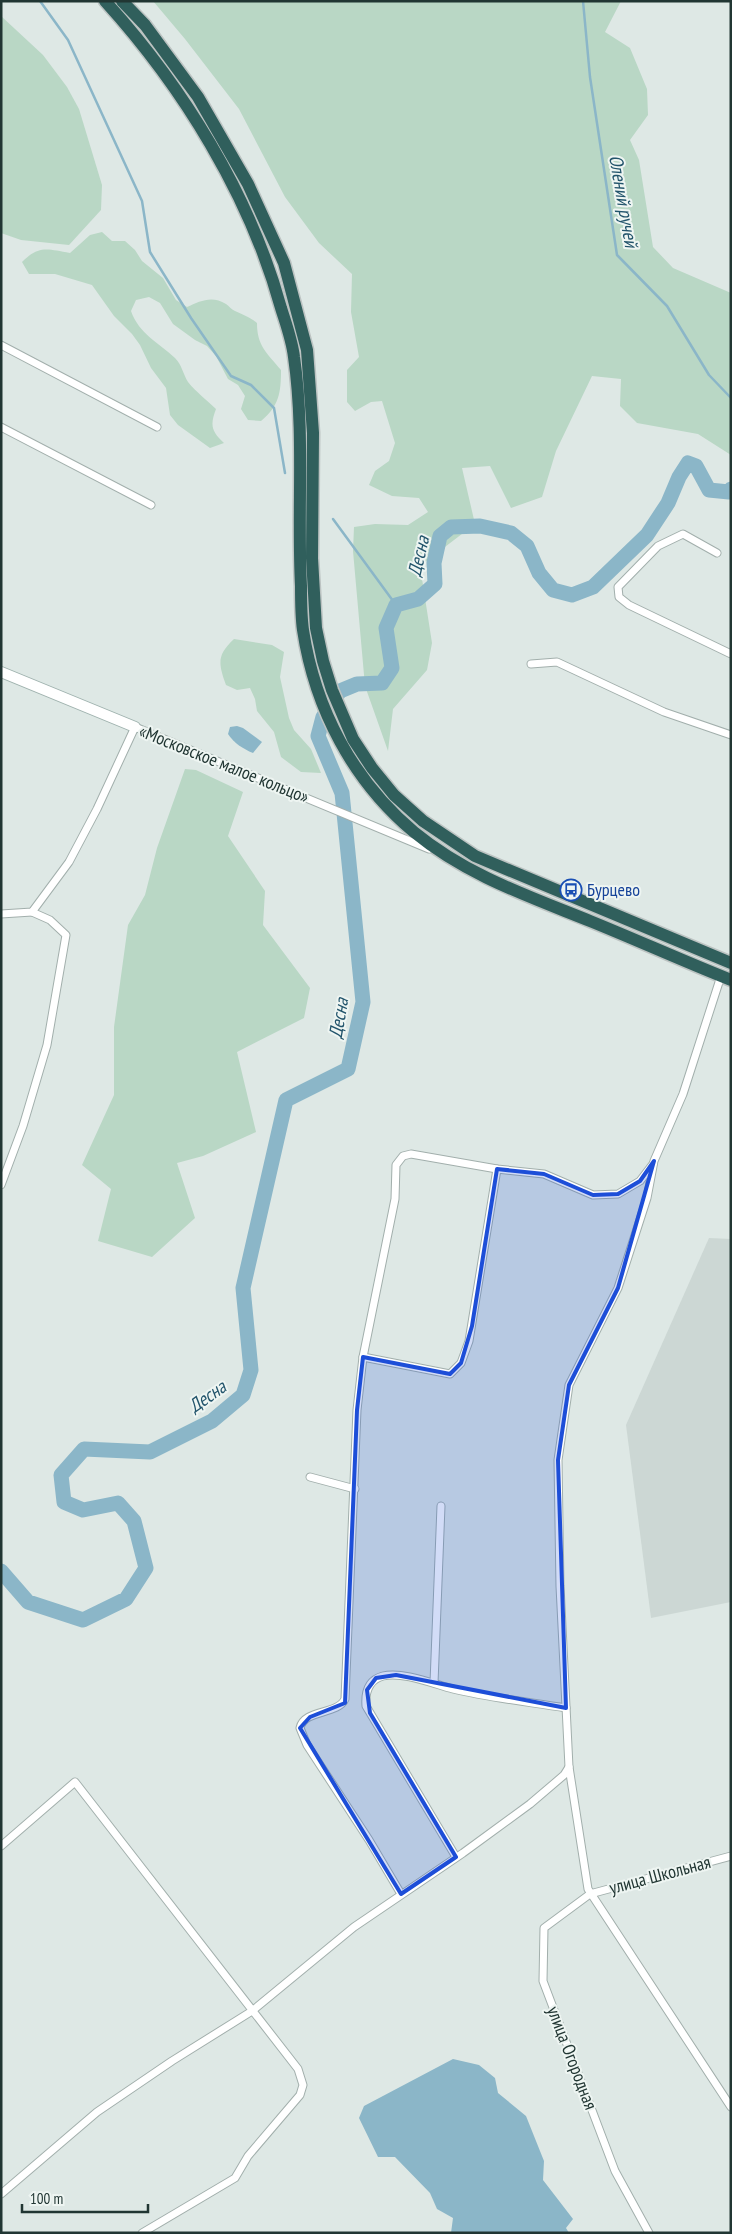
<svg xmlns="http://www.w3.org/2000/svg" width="732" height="2234" font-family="'PT Sans Narrow',sans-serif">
<rect width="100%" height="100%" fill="#dee8e5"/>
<!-- built -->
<polygon fill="#ccd7d4" points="709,1238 731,1239 731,1602 651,1618 626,1425"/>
<!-- green -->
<g fill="#b9d7c5">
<polygon points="153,1 621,1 605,32 630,48 647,89 648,115 630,140 639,160 653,247 673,268 731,293 731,455 698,434 637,423 620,406 621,379 592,376 556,451 542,497 511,508 490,466 462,468 475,524 420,566 432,643 427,670 393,709 388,751 365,686 353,551 354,527 375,524 408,525 428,512 419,498 392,496 369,485 375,471 389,461 395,443 382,401 371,402 355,411 347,402 347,370 359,357 351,312 352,274 319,243 285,197 239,109 185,39"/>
<polygon points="1,16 43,55 67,87 79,109 102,185 101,210 69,245 21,240 1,233"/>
<path d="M102,232L112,241H125L135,250L142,261L163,278L176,300L187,307C200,301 212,295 226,304C229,306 232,310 235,311C243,315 250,317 257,323C257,346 267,353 281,370C281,393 279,406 261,421L248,420L241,409L245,396L238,385L228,379L216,356L207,346L195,340L173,324L160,303L149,297L136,300L131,311C139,334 159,343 175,358C182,365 183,374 188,382C196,392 207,400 216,409C210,425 211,431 224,443L210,448L178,425L170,415L166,388L151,368L140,345L132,334L114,316L92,285L55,274H29L22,262C39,245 47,249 70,253L90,235Z"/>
<path d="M234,639L272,645L284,652L280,677L289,718L294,730L311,749L321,773L301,772L281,757L274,732L257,711L255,699L250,688L237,690L226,685C218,663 217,655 234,639Z"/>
<polygon points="185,769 196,770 243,792 228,836 265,891 263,925 310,988 304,1018 237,1052 256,1132 203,1156 177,1163 195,1218 152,1257 98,1241 111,1189 82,1165 114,1095 114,1027 128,925 145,895 157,848"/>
</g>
<!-- water -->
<g fill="#8bb6c8">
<path d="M237,726L243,728L262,742L253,753C243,749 234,743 228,734L230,727Z"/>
<polygon points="453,2059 479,2065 495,2078 498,2093 526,2116 544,2161 543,2180 573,2219 566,2228 569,2233 451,2233 453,2218 437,2209 430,2193 395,2157 378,2157 359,2118 364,2106"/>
</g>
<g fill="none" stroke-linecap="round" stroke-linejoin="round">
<!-- stream -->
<g stroke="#8bb6c8" stroke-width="2.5">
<polyline points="40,1 68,40 142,201 150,252 191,318 231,376 251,385 274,408 285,473"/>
<polyline points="583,1 590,77 617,255 667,306 709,375 731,398"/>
<polyline points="333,519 396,605"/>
</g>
<!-- river -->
<polyline stroke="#8bb6c8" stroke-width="15" points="1,1571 28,1602 83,1620 126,1599 146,1568 134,1521 118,1503 83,1510 64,1502 61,1475 84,1449 150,1452 212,1421 243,1395 251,1370 243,1288 286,1100 348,1069 363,1002 342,793 318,736 323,717 340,691 357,684 382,683 392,668 386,628 396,605 418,599 435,584 434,563 440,536 451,527 480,526 511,533 527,546 539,573 553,590 572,595 593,587 647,535 668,503 679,477 688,463 696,466 709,490 729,492 731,489"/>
<!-- street casing -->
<g stroke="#a2afac" stroke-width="9">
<g id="street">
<polyline points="1,345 157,427"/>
<polyline points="1,427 151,505"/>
<polyline points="717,553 683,534 658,546 618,587 619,597 629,605 731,654"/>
<polyline points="531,664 557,662 664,712 731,735"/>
<polyline points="1,914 32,912 69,862 97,809 135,727 429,849"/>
<polyline points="721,976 683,1094 654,1161 647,1198 618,1288 569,1385 558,1460 560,1586 569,1767 588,1889 731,2107"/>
<polyline points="1,1185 23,1126 47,1045 66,935 50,920 32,912"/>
<polyline points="363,1357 450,1374 461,1363 469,1341 497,1169"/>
<polyline points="310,1477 355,1489"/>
<polyline points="434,1683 441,1506"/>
<polyline points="1,1846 75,1782 298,2069 303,2085 300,2095 248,2156 235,2178 142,2233"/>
<path d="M456,1857L366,1706C365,1693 368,1680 383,1676C402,1671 434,1684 453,1689C490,1698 529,1702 566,1708"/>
<path d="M401,1894L369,1840L307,1745L300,1728C304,1709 338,1715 345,1699L357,1410L363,1357L395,1199L396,1165L403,1156L411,1154L497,1169L544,1174L593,1195L618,1194L640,1181L653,1164"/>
<polyline points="1,2194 97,2112 172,2061 252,2011 354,1927 463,1853 530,1804 564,1775 569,1767"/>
<polyline points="649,2233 615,2171 543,1981 544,1928 590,1894 731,1856"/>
</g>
</g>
<!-- secondary casing -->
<g stroke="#9fb2ae" stroke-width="12">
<polyline id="secondary" points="1,672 135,727"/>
</g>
<!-- highway casing -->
<g stroke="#bcc3c2" stroke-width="15">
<g id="highway">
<path d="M105,1C183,87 250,195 281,308C286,324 292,340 294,357C305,433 297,510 301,586C301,601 301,616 303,630C315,709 353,781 414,832C466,875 528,896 590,921C637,940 683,961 731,980"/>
<polyline points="122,1 145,25 198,97 248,184 284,263 307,350 313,433 312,558 316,628 323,661 332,690 353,739 372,768 394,795 423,821 475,856 731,963"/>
</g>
</g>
<!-- street -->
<use href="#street" stroke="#fff" stroke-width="7"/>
<!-- secondary -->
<use href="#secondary" stroke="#fff" stroke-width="10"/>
<!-- highway -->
<use href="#highway" stroke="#305f5c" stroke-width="12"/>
</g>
<!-- marked area -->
<path fill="#1d4ed8" fill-opacity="0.2" stroke="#1d4ed8" stroke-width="4" stroke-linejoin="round" d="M654,1161L618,1288L569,1385L558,1460L566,1708L396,1675L376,1678L367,1690L370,1713L456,1857L401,1894L300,1728L310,1717L345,1703L357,1410L363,1357L450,1374L461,1363L472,1326L497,1169L544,1174L593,1195L618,1194L640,1181Z"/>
<!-- icons -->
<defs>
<g id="bus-ring" transform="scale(1.125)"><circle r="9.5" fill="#eef5f2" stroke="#1a4fb4" stroke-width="1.5"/><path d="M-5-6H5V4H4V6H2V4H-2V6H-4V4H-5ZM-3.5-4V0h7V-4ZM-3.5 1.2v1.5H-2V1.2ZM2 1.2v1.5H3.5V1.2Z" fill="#1a4fb4"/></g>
</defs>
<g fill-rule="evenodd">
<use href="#bus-ring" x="571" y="890"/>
</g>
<g text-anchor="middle" stroke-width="4" stroke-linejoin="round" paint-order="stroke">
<!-- street labels -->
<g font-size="18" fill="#213633" stroke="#eef5f2">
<text transform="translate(224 764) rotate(22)" y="6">«Московское малое кольцо»</text>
<text transform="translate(660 1875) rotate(-15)" y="6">улица Школьная</text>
<text transform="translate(572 2058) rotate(69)" y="6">улица Огородная</text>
</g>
<!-- transit labels -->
<g font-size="18" fill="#164399" stroke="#eef5f2" text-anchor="start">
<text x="587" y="896">Бурцево</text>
</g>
<!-- water labels -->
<g font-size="19" font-style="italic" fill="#22546b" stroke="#eef5f2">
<text transform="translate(624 201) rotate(80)" y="7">Олений ручей</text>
<text transform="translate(418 556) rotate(-77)" y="7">Десна</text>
<text transform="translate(338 1018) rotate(-80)" y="7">Десна</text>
<text transform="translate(207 1396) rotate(-35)" y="7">Десна</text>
</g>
</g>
<!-- border -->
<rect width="732" height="2234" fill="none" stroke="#213633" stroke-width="5"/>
<!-- scale -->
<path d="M22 2204v8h126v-8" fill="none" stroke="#213633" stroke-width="2.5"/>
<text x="30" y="2204" font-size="15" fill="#213633" stroke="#eef5f2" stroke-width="4" paint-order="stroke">100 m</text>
</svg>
